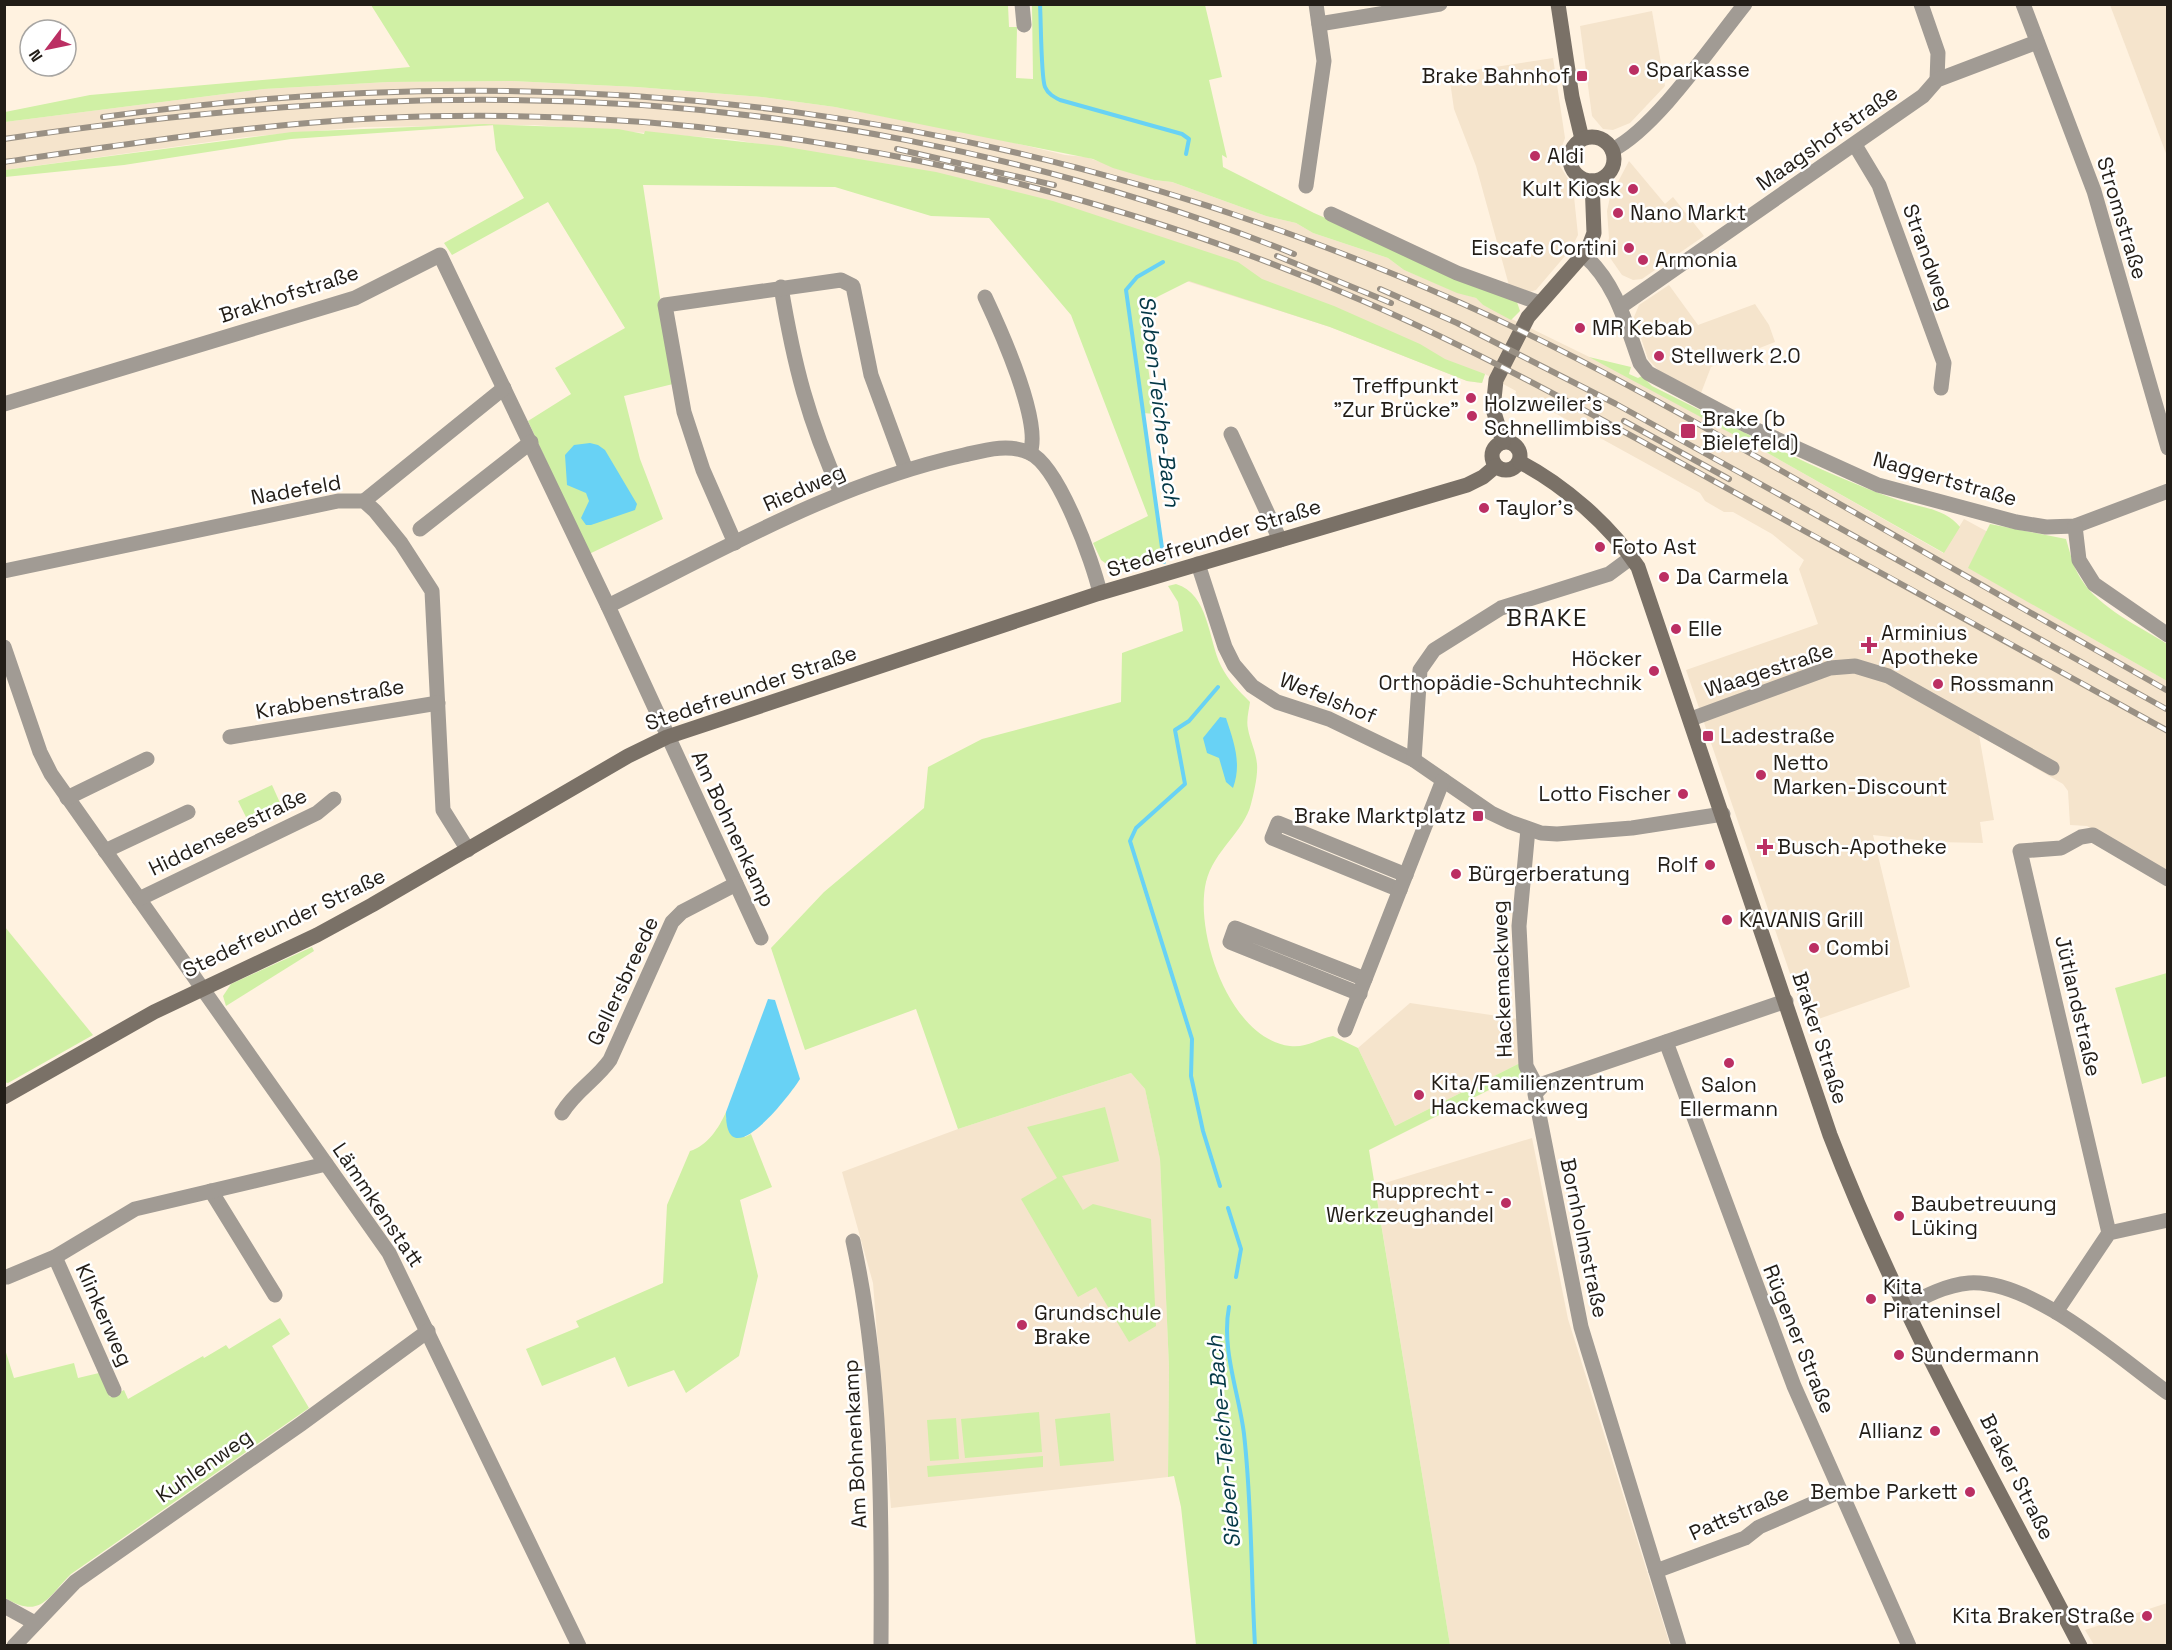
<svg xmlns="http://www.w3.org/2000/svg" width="2172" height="1650" font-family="'Space Grotesk',sans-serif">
<rect width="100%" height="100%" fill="#fff2e0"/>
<!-- built -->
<g fill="#f5e4cc">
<polygon points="2110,5 2167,5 2167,156"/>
<polygon points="1652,11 1665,86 1630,123 1613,130 1603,129 1592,116 1580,26"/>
<polygon points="1553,58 1565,138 1560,152 1560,166 1573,187 1578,235 1571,249 1536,290 1526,293 1510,289 1476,166 1454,109 1449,74"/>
<polygon points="512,81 637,87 762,97 835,107 977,134 1065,155 1086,157 1154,180 1172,182 1266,216 1296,223 1313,233 1388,258 1404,270 1457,292 1476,298 1483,305 1618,371 1764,451 1943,553 1964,519 1988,532 1969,568 2167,681 2167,873 2087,826 2070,825 2068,791 2063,784 1979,735 1994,820 1980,822 1983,843 1935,842 1873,835 1910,987 1807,1023 1686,670 1818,624 1799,569 1804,560 1772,534 1733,512 1724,512 1705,501 1700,493 1542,406 1524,400 1515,395 1516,391 1485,374 1482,383 1467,381 1330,327 758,144 730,139 534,125 364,127 246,137 5,170 5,122 264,89 388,82"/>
<polygon points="1629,161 1665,204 1673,197 1704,236 1642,279 1633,280 1622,275 1606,252 1609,238 1607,211 1610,197"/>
<polygon points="1669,285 1698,325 1755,304 1769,325 1775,342 1711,367 1701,393 1659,371 1648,359 1634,317 1639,305"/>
<polygon points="1410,1003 1518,1019 1520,1063 1395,1126 1358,1048"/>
<polygon points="1131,1073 1145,1089 1160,1158 1169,1367 1168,1477 891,1508 873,1283 842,1172 958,1129"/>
<polygon points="1532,1138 1568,1319 1670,1645 1450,1645 1375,1186"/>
<polygon points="2167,1603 2167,1645 2094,1645 2085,1630"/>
</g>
<!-- green -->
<g fill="#d0f0a5">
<polygon points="371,5 1008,5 1009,27 1017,27 1016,78 1033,79 1032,5 1205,5 1222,77 1209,80 1227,158 1222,155 1223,167 1314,213 1517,302 1520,311 1511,320 1483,305 1476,298 1457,293 1404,270 1388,258 1313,233 1296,223 1266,216 1172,182 1154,180 1113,168 1093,159 835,107 762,97 637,87 512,81 388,82 264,89 5,122 5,112 90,95 410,67"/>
<polygon points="484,124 618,129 644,134 645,131 781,146 936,172 1053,201 1238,262 1262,279 1334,306 1420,344 1445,359 1485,374 1482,383 1467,381 1330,327 1189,281 1139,306 1155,414 1143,413 1164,561 1119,573 1101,560 1093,543 1148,516 1071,315 989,218 931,216 835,187 643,185 673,384 624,396 640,459 663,519 589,554 528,421 571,394 555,368 625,328 548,202 452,255 444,243 524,198 496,150 493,125 291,139 124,165 5,177 5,170 292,132"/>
<path d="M1589,357L1631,367L1629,374L1638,378L1642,376L1652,386C1733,426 1813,470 1898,500C1921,508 1945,508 1960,527L1944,553L1764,451Z"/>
<path d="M1990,524L2066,539C2070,552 2073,567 2081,579C2099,608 2139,626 2167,644V681L1968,568Z"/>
<path d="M1176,584C1209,594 1208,639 1221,666C1228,680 1239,691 1250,702C1249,710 1246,720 1248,729C1250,740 1256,752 1257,764C1258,775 1254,793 1251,804C1244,832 1214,850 1206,882C1194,933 1230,1039 1290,1046C1307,1048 1317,1039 1333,1036L1358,1048L1395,1126L1520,1063L1522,1081L1513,1078L1369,1150L1450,1645H1196L1181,1507L1174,1476L1168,1477L1169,1367L1160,1159L1145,1089L1131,1073L958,1129L916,1009L805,1050L771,948L824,892L924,808L928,767L982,739L1121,702L1122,653L1183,631L1178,602L1168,586Z"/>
<polygon points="272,785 281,805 248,821 238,801"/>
<polygon points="5,927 93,1035 8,1083 4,1082"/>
<polygon points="312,947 314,951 226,1006 223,996 231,984"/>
<polygon points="2167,973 2167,1076 2142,1084 2115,988"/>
<polygon points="1105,1107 1119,1161 1062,1176 1083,1210 1093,1204 1151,1219 1156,1326 1129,1342 1096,1287 1078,1297 1021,1199 1057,1178 1027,1127"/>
<path d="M726,1112V1119L745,1137L751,1134L772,1187L740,1200L758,1276L739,1356L686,1393L674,1370L628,1387L615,1357L542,1386L526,1349L579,1327L576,1321L663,1283L667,1205L690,1151C707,1146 719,1128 726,1112Z"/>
<path d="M280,1318L290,1334L272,1346L309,1408L71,1574C46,1599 41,1619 5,1598L4,1346L14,1378L74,1363L78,1378L99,1373L110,1397L124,1390L128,1399L203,1356L204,1358L226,1345L229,1349Z"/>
<polygon points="1039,1412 1042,1452 965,1458 961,1419"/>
<polygon points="1110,1413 1114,1461 1060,1466 1055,1419"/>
<polygon points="956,1418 959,1459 930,1461 927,1420"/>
<polygon points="1043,1456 1043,1467 928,1477 927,1466"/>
</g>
<!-- water -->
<g fill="#68d2f5">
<polygon points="590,443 598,445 605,450 637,504 635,510 591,525 586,525 581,518 589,501 586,493 567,485 565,455 574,445"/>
<path d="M1220,717L1226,718C1234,742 1242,764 1233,788L1226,782L1219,758L1207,753L1203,738Z"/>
<path d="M768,999L775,1000L800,1079C790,1095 725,1180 726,1112Z"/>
</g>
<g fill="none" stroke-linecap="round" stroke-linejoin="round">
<!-- stream -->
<g stroke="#68d2f5" stroke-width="4">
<path d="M1040,4C1041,20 1041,78 1045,87C1048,94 1054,97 1060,100L1182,134L1189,139L1186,154"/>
<polyline points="1163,262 1137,277 1126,290 1164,562"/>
<polyline points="1218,687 1189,721 1175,730 1185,784 1136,828 1130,841 1192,1039 1191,1076 1203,1131 1220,1186"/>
<polyline points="1228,1208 1241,1249 1236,1277"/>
<path d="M1229,1307C1221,1349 1239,1393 1244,1434C1252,1504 1251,1576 1255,1646"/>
</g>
<!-- street -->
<g stroke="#a19b94" stroke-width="15">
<polyline points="1022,4 1024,25"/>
<polyline points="1921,4 1938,53 1937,80"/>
<polyline points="2023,4 2094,191 2168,448"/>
<polyline points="1319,24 1440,4"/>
<polyline points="1855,145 1879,185 1944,363 1941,388"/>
<path d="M1612,150C1656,128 1712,45 1745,4"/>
<polyline points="1306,186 1324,61 1316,4"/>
<polyline points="1331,214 1457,273 1540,303"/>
<path d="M1584,255C1616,283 1626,324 1640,363L1648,373L1748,426L1878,485L2016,522L2046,527L2075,526L2168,491"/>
<path d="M781,287C794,365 808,420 841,493"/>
<path d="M985,297C1000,329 1042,422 1030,453"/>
<polyline points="1620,307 1923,96 1937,80 2037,42"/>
<polyline points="4,404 355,298 440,255 608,606 761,938"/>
<polyline points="1231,434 1280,540"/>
<polyline points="364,501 504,388"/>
<polyline points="2075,526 2079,560 2094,584 2168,635"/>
<polyline points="420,529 531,442"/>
<polyline points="735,543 703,470 684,412 665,305 841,280 853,286 871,375 906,470"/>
<polyline points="1198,564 1225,647 1234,665 1252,686 1277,702 1329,719 1414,760 1491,813 1510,822 1541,833 1557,834 1632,828 1723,814"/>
<polyline points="4,571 338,501 364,501 375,511 401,543 432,591 443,810 468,850"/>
<path d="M608,606C724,549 837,483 964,455C985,450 1009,443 1030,453C1059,467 1093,562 1100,593"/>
<polyline points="4,647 40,752 51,774 389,1253 579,1646"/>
<polyline points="1691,719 1830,668 1855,666 1888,676 2052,768"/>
<polyline points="230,737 438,703"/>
<polyline points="1414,760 1420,670 1434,650 1501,608 1609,574 1632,557"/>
<polyline points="67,798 147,759"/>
<polyline points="1528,829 1519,926 1526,1066 1538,1089"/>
<polyline points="105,851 188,812"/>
<polyline points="1400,890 1272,838 1278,823 1406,875"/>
<polyline points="139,899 317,813 334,799"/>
<polyline points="1360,994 1230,942 1235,928 1365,979"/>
<polyline points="1345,1030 1443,780"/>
<polyline points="1666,1042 1794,1386 1909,1646"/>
<path d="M562,1113C575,1091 596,1080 610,1060L672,922L682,912L736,884"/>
<polyline points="211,1191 275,1295"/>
<polyline points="2109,1233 2020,851 2061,848 2081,837 2093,835 2168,879"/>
<path d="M853,1241C882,1373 882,1511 881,1646"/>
<polyline points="55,1257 114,1390"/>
<polyline points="7,1277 55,1257 135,1209 326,1164"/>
<path d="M1905,1307C1925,1296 1946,1285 1969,1283C2032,1279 2118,1357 2168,1393"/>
<polyline points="2056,1312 2109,1233 2168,1220"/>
<polyline points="1656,1571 1745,1538 1759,1527 1839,1492"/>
<polyline points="4,1606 35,1623"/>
<polyline points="14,1646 75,1582 301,1424 428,1331"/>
<polyline points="1679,1646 1581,1327 1535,1094 1545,1083 1786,1001"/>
</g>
<!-- secondary -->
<g stroke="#7a7167" stroke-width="15">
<polyline points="1558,4 1572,97 1582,139"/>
<circle cx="1592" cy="159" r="22"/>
<circle cx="1506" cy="456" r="14"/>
<polyline points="1503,442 1493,409 1496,380 1528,317 1588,249 1594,233 1592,181"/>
<path d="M1520,462C1564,485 1610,525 1638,567L1830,1135C1898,1312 1993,1478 2080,1646"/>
<polyline points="4,1097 154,1012 317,935 372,905 628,756 667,737 1100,593 1467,485 1483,477 1496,466"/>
</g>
<!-- rail casing -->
<g stroke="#999084" stroke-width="6">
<g id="rail">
<path d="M103,117C577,51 1023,108 1461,303C1576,354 1685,416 1794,478C1918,549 2043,620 2168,691"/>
<path d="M4,139C171,114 341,98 510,100C777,102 1046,155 1294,254"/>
<polyline points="897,149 1054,185"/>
<path d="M4,162C153,140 302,117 452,116C763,112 1078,177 1363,301C1483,353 1597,417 1712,480C1864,563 2016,647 2168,731"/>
<polyline points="1277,256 1391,303"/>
<polyline points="1380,289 1457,323 1616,404 2168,710"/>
<polyline points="1624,421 1729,479"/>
</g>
</g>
<!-- rail -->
<use href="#rail" stroke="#fff" stroke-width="4" stroke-dasharray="11" stroke-linecap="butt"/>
</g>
<!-- markers -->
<g fill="#bb2f63" stroke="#fff" stroke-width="2">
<circle cx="1634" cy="70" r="6"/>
<rect x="1576" y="70" width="12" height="12" rx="3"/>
<circle cx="1535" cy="156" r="6"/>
<circle cx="1633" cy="189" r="6"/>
<circle cx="1618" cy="213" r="6"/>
<circle cx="1629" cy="248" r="6"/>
<circle cx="1643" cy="260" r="6"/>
<circle cx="1580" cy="328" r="6"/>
<circle cx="1659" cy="356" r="6"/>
<circle cx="1471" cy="398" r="6"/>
<circle cx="1472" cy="416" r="6"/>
<rect x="1680" y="423" width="16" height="16" rx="3"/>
<circle cx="1484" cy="508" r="6"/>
<circle cx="1600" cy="547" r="6"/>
<circle cx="1664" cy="577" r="6"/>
<circle cx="1676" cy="629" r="6"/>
<path d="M1866 636h6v6h6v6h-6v6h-6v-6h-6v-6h6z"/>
<circle cx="1654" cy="671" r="6"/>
<circle cx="1938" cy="684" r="6"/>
<rect x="1702" y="730" width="12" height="12" rx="3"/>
<circle cx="1761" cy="775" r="6"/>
<circle cx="1683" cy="794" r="6"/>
<rect x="1472" y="810" width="12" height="12" rx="3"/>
<path d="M1762 838h6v6h6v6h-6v6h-6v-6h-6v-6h6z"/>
<circle cx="1710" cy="865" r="6"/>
<circle cx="1456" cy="874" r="6"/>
<circle cx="1727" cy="920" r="6"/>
<circle cx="1814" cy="948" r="6"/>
<circle cx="1729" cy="1063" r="6"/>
<circle cx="1419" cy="1095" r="6"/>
<circle cx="1506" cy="1203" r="6"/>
<circle cx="1899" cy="1216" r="6"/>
<circle cx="1871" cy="1299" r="6"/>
<circle cx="1022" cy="1325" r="6"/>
<circle cx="1899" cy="1355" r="6"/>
<circle cx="1935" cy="1431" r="6"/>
<circle cx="1970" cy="1492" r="6"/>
<circle cx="2147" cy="1616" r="6"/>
</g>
<g text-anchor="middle" stroke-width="5" stroke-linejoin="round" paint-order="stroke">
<!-- poi labels -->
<g font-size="21" fill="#221d17" stroke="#fff" text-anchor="start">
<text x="1646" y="77">Sparkasse</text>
<text x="1570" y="83" text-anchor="end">Brake Bahnhof</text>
<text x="1547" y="163">Aldi</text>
<text x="1621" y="196" text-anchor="end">Kult Kiosk</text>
<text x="1630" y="220">Nano Markt</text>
<text x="1617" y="255" text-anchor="end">Eiscafe Cortini</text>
<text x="1655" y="267">Armonia</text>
<text x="1592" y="335">MR Kebab</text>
<text x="1671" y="363">Stellwerk 2.0</text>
<text x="1459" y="393" text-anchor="end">Treffpunkt<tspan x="1459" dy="24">"Zur Brücke"</tspan></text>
<text x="1484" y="411">Holzweiler's<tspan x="1484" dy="24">Schnellimbiss</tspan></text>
<text x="1702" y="426">Brake (b<tspan x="1702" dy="24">Bielefeld)</tspan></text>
<text x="1496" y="515">Taylor's</text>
<text x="1612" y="554">Foto Ast</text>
<text x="1676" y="584">Da Carmela</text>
<text x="1688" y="636">Elle</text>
<text x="1881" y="640">Arminius<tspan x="1881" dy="24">Apotheke</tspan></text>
<text x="1642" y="666" text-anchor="end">Höcker<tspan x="1642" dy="24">Orthopädie-Schuhtechnik</tspan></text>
<text x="1950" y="691">Rossmann</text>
<text x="1720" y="743">Ladestraße</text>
<text x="1773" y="770">Netto<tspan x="1773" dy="24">Marken-Discount</tspan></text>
<text x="1671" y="801" text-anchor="end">Lotto Fischer</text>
<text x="1466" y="823" text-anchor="end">Brake Marktplatz</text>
<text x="1777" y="854">Busch-Apotheke</text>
<text x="1698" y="872" text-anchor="end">Rolf</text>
<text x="1468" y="881">Bürgerberatung</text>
<text x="1739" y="927">KAVANIS Grill</text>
<text x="1826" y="955">Combi</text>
<text x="1431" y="1090">Kita/Familienzentrum<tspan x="1431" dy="24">Hackemackweg</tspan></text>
<text x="1729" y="1092" text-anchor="middle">Salon<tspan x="1729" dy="24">Ellermann</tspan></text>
<text x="1494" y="1198" text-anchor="end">Rupprecht -<tspan x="1494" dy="24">Werkzeughandel</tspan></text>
<text x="1911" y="1211">Baubetreuung<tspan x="1911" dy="24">Lüking</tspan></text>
<text x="1883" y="1294">Kita<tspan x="1883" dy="24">Pirateninsel</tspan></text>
<text x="1034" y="1320">Grundschule<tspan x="1034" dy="24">Brake</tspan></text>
<text x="1911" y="1362">Sundermann</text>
<text x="1923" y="1438" text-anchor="end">Allianz</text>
<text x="1958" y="1499" text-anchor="end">Bembe Parkett</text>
<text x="2135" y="1623" text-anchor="end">Kita Braker Straße</text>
</g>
<!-- street labels -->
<g font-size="21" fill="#221d17" stroke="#fff">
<text transform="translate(1827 138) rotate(-35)" y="7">Maagshofstraße</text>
<text transform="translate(2122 218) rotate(73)" y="7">Stromstraße</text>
<text transform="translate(1928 257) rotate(70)" y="7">Strandweg</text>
<text transform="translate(289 294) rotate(-18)" y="7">Brakhofstraße</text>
<text transform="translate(1945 479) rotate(16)" y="7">Naggertstraße</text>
<text transform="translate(804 488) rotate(-24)" y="7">Riedweg</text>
<text transform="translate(296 490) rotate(-10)" y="7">Nadefeld</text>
<text transform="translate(1214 538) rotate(-17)" y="7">Stedefreunder Straße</text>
<text transform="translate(1769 670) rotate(-18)" y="7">Waagestraße</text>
<text transform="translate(751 688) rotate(-19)" y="7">Stedefreunder Straße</text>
<text transform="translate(1328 698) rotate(22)" y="7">Wefelshof</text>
<text transform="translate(330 699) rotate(-10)" y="7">Krabbenstraße</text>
<text transform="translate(733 829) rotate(65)" y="7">Am Bohnenkamp</text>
<text transform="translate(228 832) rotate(-26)" y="7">Hiddenseestraße</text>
<text transform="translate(284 923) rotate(-26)" y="7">Stedefreunder Straße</text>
<text transform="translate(1502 979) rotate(-92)" y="7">Hackemackweg</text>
<text transform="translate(623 981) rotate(-65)" y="7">Gellersbreede</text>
<text transform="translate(2078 1006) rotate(77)" y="7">Jütlandstraße</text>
<text transform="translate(1820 1038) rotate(72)" y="7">Braker Straße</text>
<text transform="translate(378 1205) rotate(56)" y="7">Lämmkenstatt</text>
<text transform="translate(1584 1238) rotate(78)" y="7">Bornholmstraße</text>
<text transform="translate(104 1315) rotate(66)" y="7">Klinkerweg</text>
<text transform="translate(1799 1339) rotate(68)" y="7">Rügener Straße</text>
<text transform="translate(855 1444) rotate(-93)" y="7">Am Bohnenkamp</text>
<text transform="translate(204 1466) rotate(-35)" y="7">Kuhlenweg</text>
<text transform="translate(2017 1477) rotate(63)" y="7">Braker Straße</text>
<text transform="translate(1739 1513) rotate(-24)" y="7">Pattstraße</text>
</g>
<!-- water labels -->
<g font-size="22" font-style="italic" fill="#043846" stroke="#fff">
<text transform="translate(1160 401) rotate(83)" y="8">Sieben-Teiche-Bach</text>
<text transform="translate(1223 1442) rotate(-95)" y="8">Sieben-Teiche-Bach</text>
</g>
<!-- quarter labels -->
<g font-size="24" letter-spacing="1.5" fill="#221d17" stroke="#fff">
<text x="1547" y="626">BRAKE</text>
</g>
</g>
<!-- border -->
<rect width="2172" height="1650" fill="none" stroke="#221d17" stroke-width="12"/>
<!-- north arrow -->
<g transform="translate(48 48) rotate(238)"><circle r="28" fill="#ffffff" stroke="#a7a5a2" stroke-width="1.5"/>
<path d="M0-4.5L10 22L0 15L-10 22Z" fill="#bb2f63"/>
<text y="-9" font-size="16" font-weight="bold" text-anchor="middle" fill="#221d17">N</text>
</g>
</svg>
